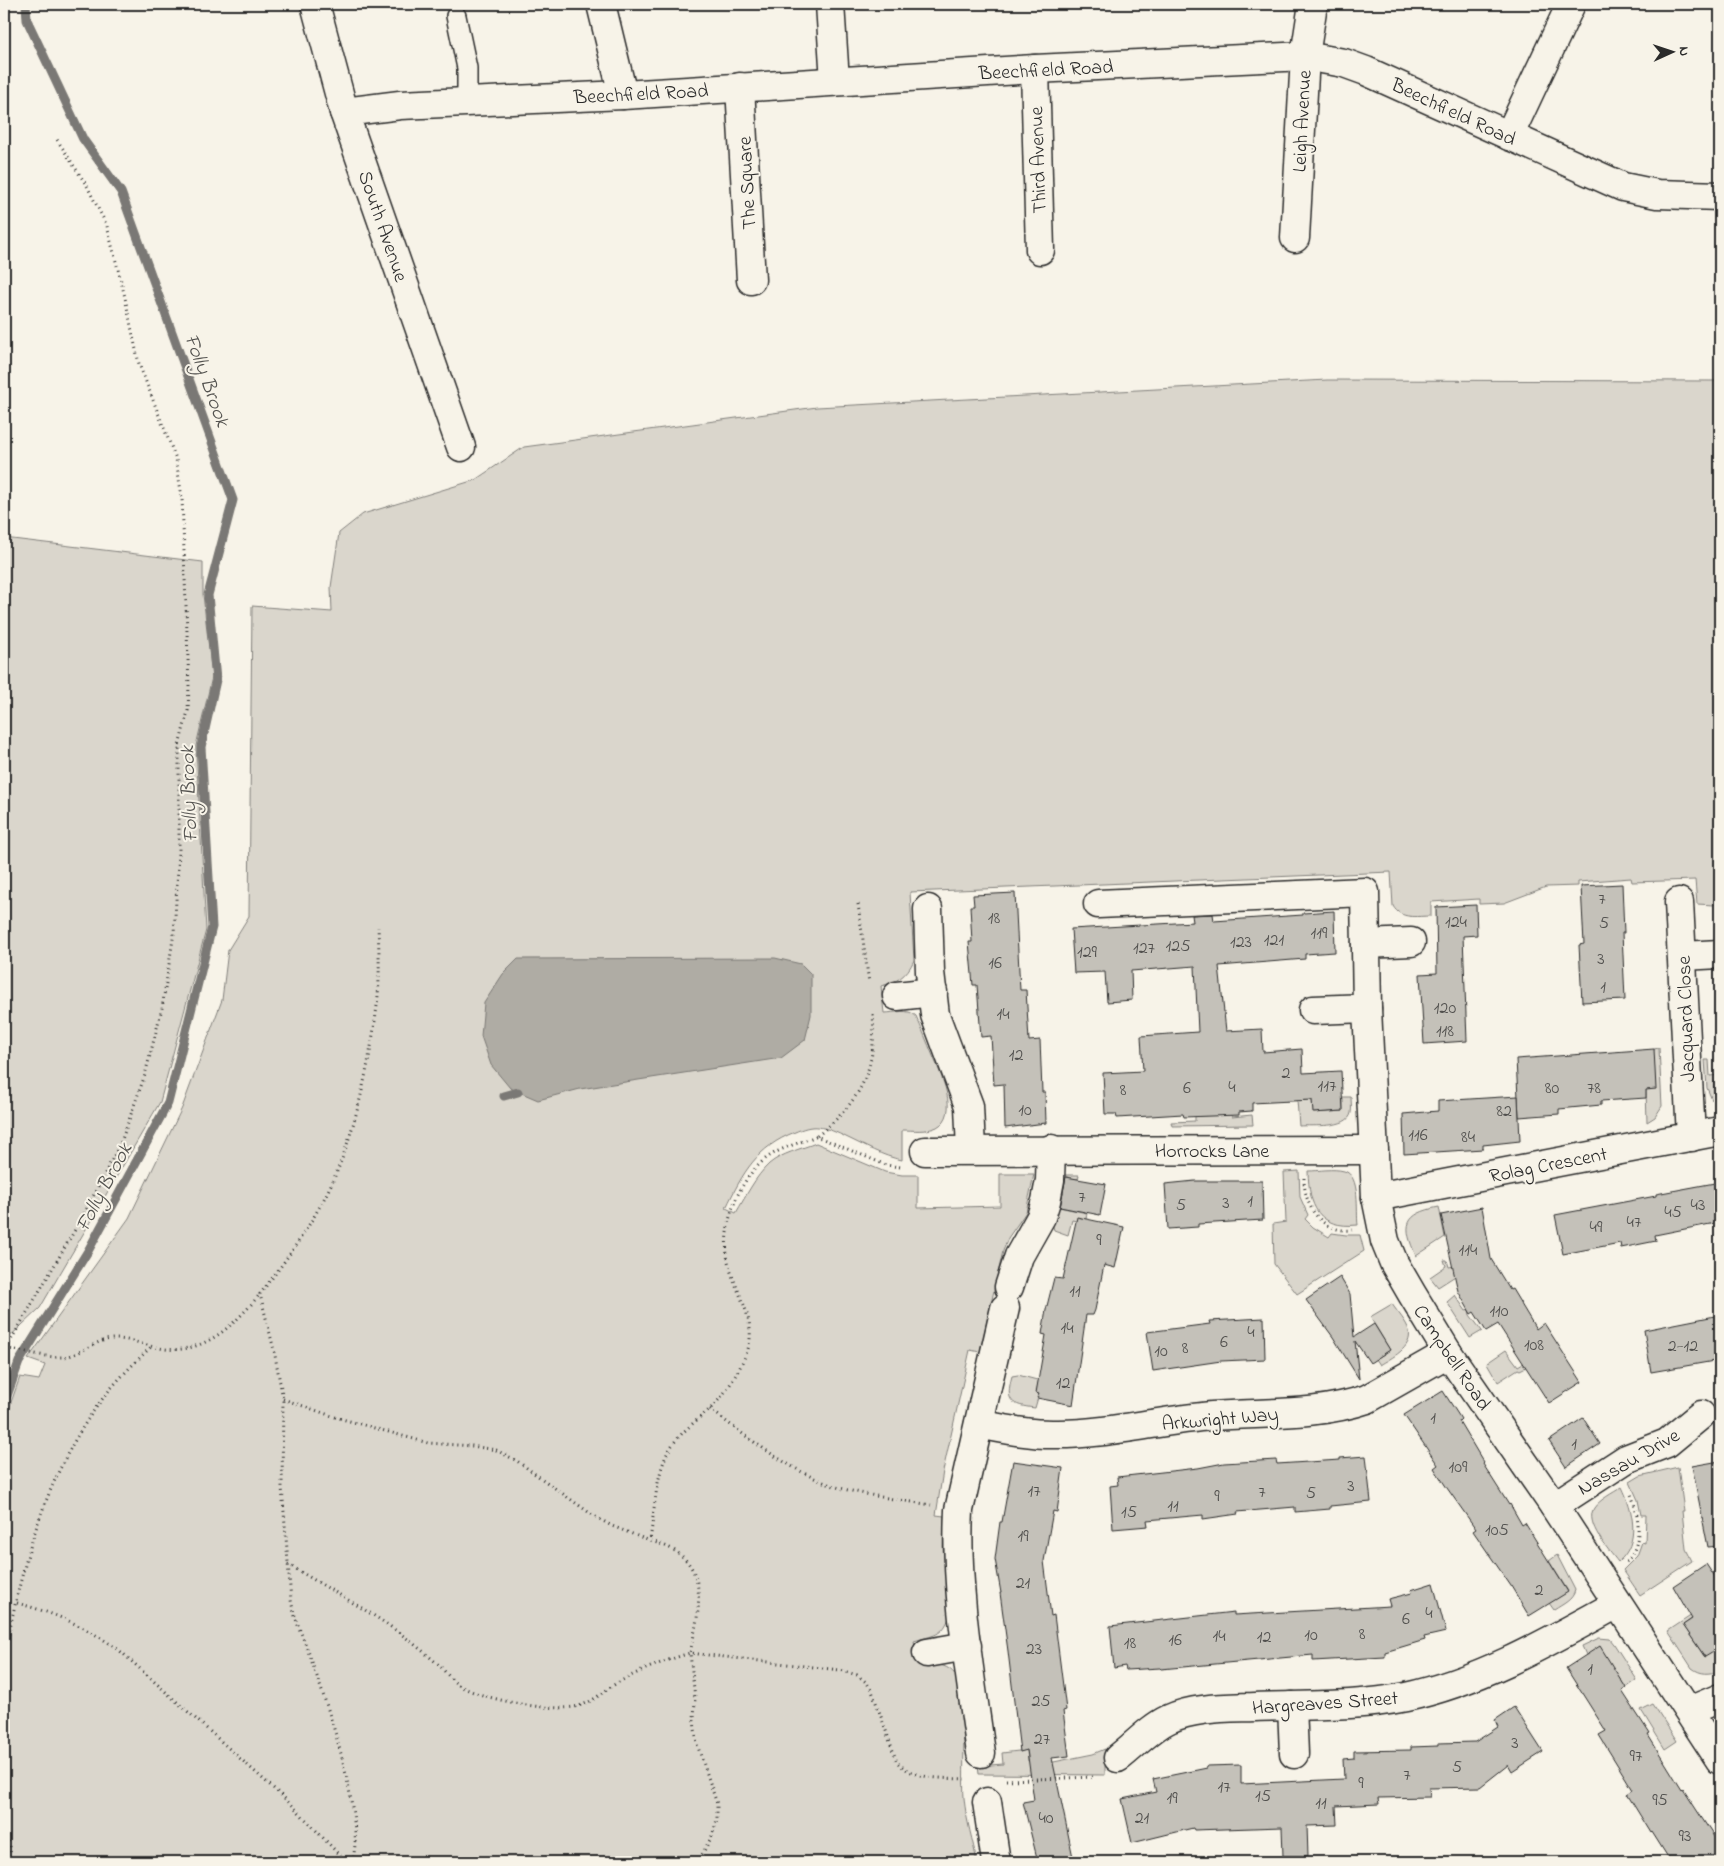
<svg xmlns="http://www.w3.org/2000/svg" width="1724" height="1866" font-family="'Indie Flower',sans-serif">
<rect width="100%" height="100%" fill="#f7f3e8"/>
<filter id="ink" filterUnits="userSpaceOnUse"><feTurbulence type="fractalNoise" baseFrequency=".02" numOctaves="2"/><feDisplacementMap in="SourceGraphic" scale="10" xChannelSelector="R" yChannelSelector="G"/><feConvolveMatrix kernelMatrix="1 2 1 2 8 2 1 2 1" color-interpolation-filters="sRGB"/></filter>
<g filter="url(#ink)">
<!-- green -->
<g fill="#dad6cc" stroke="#82807c">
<path d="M1327,380L1720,381V899L1714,900V905L1697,904L1695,880L1632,882L1631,878L1578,882V886L1546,887L1504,903L1479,904V899L1431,902V916C1417,916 1401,920 1393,906L1391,872L910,892L914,960C907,976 897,982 881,986L884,1013C895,1013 908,1008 916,1016C922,1029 927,1042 933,1056C940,1073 961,1114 937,1127C927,1132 913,1130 902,1130V1160C882,1156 865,1146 846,1137C838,1133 827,1128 818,1127C810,1126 802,1129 795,1132C757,1147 743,1172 726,1208L736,1213C746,1196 755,1177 769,1164C782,1153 801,1149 816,1143L885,1172L902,1175H918V1208L1000,1206V1174H1034L1026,1212L1008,1238L1003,1251L980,1352L970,1350L943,1471L936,1515L944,1516L943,1549L950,1615C943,1637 933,1635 914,1641L918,1665C931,1663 948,1663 956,1676C968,1698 962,1770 964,1798C966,1820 973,1841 977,1862H4V1422L20,1377L39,1380L45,1365L28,1359L129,1218L182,1108L222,1000L228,950L249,916L252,606L332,612L331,587L339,533L363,514L475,480L524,447L817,407Z"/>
<polygon points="4,538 203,562 203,594 212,677 196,746 206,930 160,1102 40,1308 4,1342"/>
<polygon points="1659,1048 1662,1106 1655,1117 1647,1122 1646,1090 1654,1049"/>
<polygon points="1705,1060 1709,1060 1710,1076 1720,1075 1720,1081 1714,1082 1714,1098 1712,1100 1707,1088"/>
<path d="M1343,1097H1351C1351,1102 1352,1108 1351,1113C1348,1129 1312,1125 1299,1126L1297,1100H1312L1314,1113L1343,1111Z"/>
<polygon points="1195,1109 1231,1115 1232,1117 1252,1115 1253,1125 1172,1126 1171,1122 1195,1121"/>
<polygon points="1299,1171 1300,1197 1308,1215 1305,1219 1313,1227 1329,1237 1332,1233 1346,1235 1360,1235 1364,1251 1297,1294 1274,1264 1273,1224 1286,1222 1284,1172"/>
<path d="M1308,1171C1319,1171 1333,1168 1344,1171C1361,1175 1356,1211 1358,1225C1318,1229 1309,1206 1308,1171Z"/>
<polygon points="1064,1175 1079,1175 1078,1179 1065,1177 1059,1207 1087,1213 1086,1219 1081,1218 1080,1222 1072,1220 1068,1235 1054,1230 1052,1223"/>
<path d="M1439,1207L1445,1237L1416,1256C1402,1225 1404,1214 1439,1207Z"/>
<polygon points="1444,1260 1447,1260 1449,1267 1477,1262 1438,1287 1430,1277 1446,1266"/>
<polygon points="1455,1295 1466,1311 1469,1310 1470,1315 1482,1331 1470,1338 1447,1302"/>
<path d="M1392,1304C1397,1312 1407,1322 1409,1331C1413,1348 1391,1358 1380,1365L1376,1359L1390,1350L1370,1317Z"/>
<polygon points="1506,1350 1518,1366 1523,1363 1526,1367 1520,1370 1518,1369 1498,1382 1487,1363"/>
<path d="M1018,1375L1041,1381L1038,1384L1036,1393L1039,1394L1035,1408C1011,1405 1005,1402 1012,1376Z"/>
<polygon points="1678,1467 1684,1511 1682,1511 1686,1549 1692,1561 1640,1595 1623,1570 1637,1556 1642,1542 1645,1543 1646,1515 1641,1515 1638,1500 1630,1482 1640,1476"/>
<path d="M1622,1487C1633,1510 1641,1543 1618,1562C1609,1550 1584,1523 1594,1508C1600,1499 1613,1493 1622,1487Z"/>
<path d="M1557,1555L1575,1590C1573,1600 1563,1604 1554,1610L1549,1603L1568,1591L1549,1561Z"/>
<path d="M1692,1615L1694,1617L1683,1625L1704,1656L1719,1646L1720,1648V1671C1710,1674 1701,1675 1692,1668L1668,1631Z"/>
<polygon points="1599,1638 1610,1639 1614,1644 1637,1680 1626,1688 1613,1668 1586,1655 1582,1646"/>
<polygon points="1653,1704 1677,1741 1665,1749 1641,1710"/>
<polygon points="1105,1749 1105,1775 979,1774 978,1766 1003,1764 1002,1753 1027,1750 1028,1761 1038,1760 1039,1765 1093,1754"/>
</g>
<!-- water -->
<polygon fill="#afaca4" stroke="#7a7874" points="775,958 801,964 811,974 811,1015 805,1040 781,1058 580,1089 538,1100 510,1088 491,1065 481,1036 484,1003 503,974 518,959"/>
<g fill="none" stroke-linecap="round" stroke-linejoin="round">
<!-- stream -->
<g stroke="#7a7874" stroke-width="9">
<polyline points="504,1096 518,1092"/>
<polyline points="4,1404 19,1362 88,1251 168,1103 212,927 201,747 216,680 208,595 233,500 121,192 83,139 27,20 26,4"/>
</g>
</g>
<!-- building -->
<g fill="#c4c1b9" stroke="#2b2b2b">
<polygon points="1622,884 1624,933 1622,933 1625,1000 1582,1002 1579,945 1584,944 1581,886"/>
<polygon points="1015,893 1020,990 1026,990 1029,1041 1040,1040 1042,1092 1045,1092 1046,1123 1005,1128 1004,1084 994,1085 991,1036 981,1037 977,985 973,985 969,942 972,942 970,906 974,906 973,895"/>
<polygon points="1476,905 1477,935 1463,936 1467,1041 1424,1044 1420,974 1437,973 1436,907"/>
<polygon points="1334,911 1335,952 1305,954 1305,959 1219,966 1226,1031 1262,1029 1263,1052 1302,1049 1303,1073 1341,1071 1343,1111 1313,1113 1312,1100 1252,1103 1252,1111 1239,1112 1239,1115 1184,1117 1183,1114 1117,1118 1116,1114 1105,1114 1103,1073 1143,1071 1141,1036 1198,1032 1195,966 1131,971 1132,1000 1107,1002 1105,972 1074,973 1071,929 1193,922 1192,915 1213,914 1214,921 1303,915 1303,913"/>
<polygon points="1654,1049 1656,1089 1646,1090 1646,1098 1601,1101 1601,1105 1559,1109 1559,1114 1519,1117 1516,1059"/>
<polygon points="1518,1096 1520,1141 1483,1145 1483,1149 1404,1154 1403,1114 1438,1111 1438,1101"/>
<polygon points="1066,1177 1106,1184 1100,1215 1060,1207"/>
<polygon points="1195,1181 1262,1181 1263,1220 1198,1224 1198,1227 1168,1229 1165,1184"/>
<polygon points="1720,1182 1720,1222 1655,1235 1656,1241 1621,1248 1620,1243 1563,1254 1555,1215 1656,1196 1656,1194"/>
<polygon points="1482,1207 1491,1259 1510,1290 1512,1289 1536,1329 1544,1323 1582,1382 1549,1403 1498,1324 1486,1331 1474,1312 1471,1314 1458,1291 1441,1215"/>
<polygon points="1077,1217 1124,1227 1115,1268 1104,1265 1095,1310 1093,1315 1086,1315 1073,1405 1037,1398 1039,1394 1036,1393 1046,1335 1042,1334 1046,1310 1054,1278 1063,1279"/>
<polygon points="1340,1277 1350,1294 1354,1337 1374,1324 1390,1350 1370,1363 1355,1341 1359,1379 1333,1337 1306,1300"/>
<polygon points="1720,1315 1720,1360 1651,1372 1644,1330"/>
<polygon points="1264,1318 1265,1359 1221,1361 1153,1371 1147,1332 1210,1324 1209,1321"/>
<polygon points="1443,1391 1461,1419 1459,1421 1484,1463 1483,1464 1509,1505 1510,1504 1522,1525 1525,1523 1568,1592 1529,1616 1511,1586 1473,1531 1476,1529 1447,1488 1434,1468 1438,1465 1404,1415"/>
<polygon points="1583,1418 1600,1444 1566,1467 1549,1441"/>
<polygon points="1366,1456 1371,1502 1330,1506 1330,1509 1295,1512 1295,1507 1237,1512 1238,1514 1203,1519 1203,1515 1147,1520 1148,1526 1113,1529 1110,1486 1118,1485 1117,1477 1198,1468 1224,1463 1276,1460 1277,1464 1340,1460 1340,1458"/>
<polygon points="1013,1461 1063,1468 1057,1512 1053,1511 1044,1561 1051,1616 1054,1615 1066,1710 1063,1711 1069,1756 1052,1758 1074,1862 1038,1862 1023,1802 1034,1800 1027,1750 1020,1752 1008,1651 1000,1593 1001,1593 995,1559 1000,1522 1002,1522"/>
<polygon points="1720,1461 1720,1546 1708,1547 1692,1466"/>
<polygon points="1706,1564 1720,1585 1720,1648 1705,1657 1683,1625 1692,1619 1673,1586"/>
<polygon points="1433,1583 1446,1632 1424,1637 1425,1640 1385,1652 1385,1657 1313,1661 1313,1655 1161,1669 1160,1668 1126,1670 1125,1666 1114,1668 1110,1626 1234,1612 1234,1615 1390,1606 1388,1599 1412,1593 1411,1590"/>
<polygon points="1600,1646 1626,1688 1622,1691 1650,1734 1648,1735 1682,1790 1683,1789 1720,1846 1720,1862 1671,1862 1652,1832 1651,1833 1627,1794 1633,1790 1599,1735 1606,1731 1566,1668"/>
<polygon points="1514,1707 1543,1752 1512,1772 1508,1765 1480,1787 1429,1788 1430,1797 1378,1798 1379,1804 1336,1806 1337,1825 1307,1826 1308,1856 1283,1856 1282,1827 1194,1830 1193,1828 1132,1843 1122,1799 1156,1792 1153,1779 1207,1768 1207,1766 1241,1765 1241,1784 1344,1779 1343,1759 1354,1758 1354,1751 1411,1750 1411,1747 1438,1746 1438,1743 1475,1742 1498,1727 1495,1720"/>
</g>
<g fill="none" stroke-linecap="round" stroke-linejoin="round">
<!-- service casing -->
<g stroke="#2b2b2b" stroke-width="22">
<polyline id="service" points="456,16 467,68 467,102"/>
</g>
<!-- minor casing -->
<g stroke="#2b2b2b" stroke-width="31">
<g id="minor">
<polyline points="315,4 344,112 461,447"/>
<polyline points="601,4 623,95"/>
<polyline points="830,4 835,81"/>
<polyline points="1035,69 1040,250"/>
<polyline points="740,87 751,280"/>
<polyline points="344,112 400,105 623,95 1035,69 1305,56 1344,63 1366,71 1623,187 1657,194 1720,196"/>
<polyline points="1509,136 1571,4"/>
<polyline points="1295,238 1305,56 1313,4"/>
<polyline points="1679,902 1691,1137"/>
<polyline points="1098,904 1365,892 1367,1008 1376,1197 1385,1241 1394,1263 1412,1294 1448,1353 1554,1506 1720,1760"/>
<polyline points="928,909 930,972 935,1015 969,1106 971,1150"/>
<polyline points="1366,944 1411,942"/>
<polyline points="1683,956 1720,954"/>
<polyline points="897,996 933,992"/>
<polyline points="1313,1010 1367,1008"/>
<polyline points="925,1151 1374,1150"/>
<polyline points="1376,1197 1720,1131"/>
<polyline points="1009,1287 1019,1256 1041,1217 1046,1201 1050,1180 1051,1149"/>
<path d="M979,1424C1004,1429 1031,1435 1058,1434C1110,1434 1161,1420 1212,1416C1264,1412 1317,1416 1367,1399L1448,1353"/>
<polyline points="1554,1506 1626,1459 1667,1443 1701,1415"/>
<polyline points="927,1653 967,1646"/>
<polyline points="1292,1706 1294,1754"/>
<polyline points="1689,1711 1720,1698"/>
<path d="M981,1753C970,1672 955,1591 959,1510L1005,1308"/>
<path d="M1118,1758C1135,1745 1150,1728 1169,1719C1193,1707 1229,1708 1255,1707C1305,1705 1357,1707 1406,1697C1481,1681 1550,1641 1617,1604"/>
<polyline points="987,1802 996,1862"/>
</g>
</g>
<!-- path -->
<g stroke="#2b2b2b" stroke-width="3" stroke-dasharray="1 4" stroke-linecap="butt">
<polyline points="858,904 869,983"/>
<path d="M817,1136C861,1101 877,1070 873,1014"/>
<path d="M900,1167L886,1165L816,1136C802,1142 784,1147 771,1155C737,1177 718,1231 730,1269C738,1296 758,1323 747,1352C738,1373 726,1394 710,1409C694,1423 675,1436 666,1456C655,1482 654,1514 650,1541C712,1556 701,1605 690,1653L840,1670L857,1675L867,1683L872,1691L897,1762C914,1780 942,1778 965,1779"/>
<path d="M1304,1178C1304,1206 1321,1233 1352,1230"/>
<path d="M6,1349C25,1350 43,1358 63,1357C82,1355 96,1338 116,1339C133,1339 149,1347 165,1349C206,1354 236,1323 260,1294"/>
<polyline points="4,1352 83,1216 121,1142 145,1075 162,1008 174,933 179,852 179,746 188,711 189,686 182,498 176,459 139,364 124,293 107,226 87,186 56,138"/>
<polyline points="283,1399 335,1417 428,1443 472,1446 496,1450 517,1461 594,1516 612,1526 650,1541"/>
<path d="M710,1409C746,1437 796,1475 840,1488C869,1496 901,1500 931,1505"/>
<path d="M1626,1562C1644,1544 1639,1513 1630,1492"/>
<path d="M288,1564C321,1585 356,1603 388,1625C406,1637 423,1651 439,1665C445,1671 450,1679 457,1684C479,1699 553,1713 578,1706C594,1702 603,1691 617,1683C641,1670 664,1661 690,1653L695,1698L694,1721L697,1744L717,1804V1820L712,1836L698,1862"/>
<path d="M17,1603C57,1614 85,1626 119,1650L292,1805L346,1862"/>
<path d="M4,1659C20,1572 43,1482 95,1409C111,1386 131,1366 151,1347"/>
<polyline points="1006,1780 1095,1777"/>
<polyline points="4,1827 10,1846 11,1862"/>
<path d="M353,1862C354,1852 356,1842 355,1832C350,1773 331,1717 312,1662C305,1641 295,1622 291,1600L282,1487L283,1399L274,1350L260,1294C290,1255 319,1215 338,1169C358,1120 373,1048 378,996C380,973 379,950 378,927"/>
</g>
<!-- service -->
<use href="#service" stroke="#f7f3e8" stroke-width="19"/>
<!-- minor -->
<use href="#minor" stroke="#f7f3e8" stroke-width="28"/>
</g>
</g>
<g text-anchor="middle" stroke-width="4" stroke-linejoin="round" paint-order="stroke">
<!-- number labels -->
<g font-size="18" fill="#51504e">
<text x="1602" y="904">7</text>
<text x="994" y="923">18</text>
<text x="1456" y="927">124</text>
<text x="1604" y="928">5</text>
<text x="1319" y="938">119</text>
<text x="1274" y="945">121</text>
<text x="1241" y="947">123</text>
<text x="1178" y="951">125</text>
<text x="1144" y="953">127</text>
<text x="1087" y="957">129</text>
<text x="1601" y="964">3</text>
<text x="995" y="968">16</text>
<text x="1603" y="992">1</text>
<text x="1445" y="1013">120</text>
<text x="1003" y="1019">14</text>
<text x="1445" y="1036">118</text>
<text x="1016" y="1060">12</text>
<text x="1286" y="1078">2</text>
<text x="1327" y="1091">117</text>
<text x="1232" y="1092">4</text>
<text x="1187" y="1093">6</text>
<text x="1552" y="1093">80</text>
<text x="1594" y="1093">78</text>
<text x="1123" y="1095">8</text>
<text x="1025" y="1115">10</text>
<text x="1504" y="1116">82</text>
<text x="1418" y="1140">116</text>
<text x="1468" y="1142">84</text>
<text x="1082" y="1202">7</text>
<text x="1250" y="1206">1</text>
<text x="1226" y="1208">3</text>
<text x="1181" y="1210">5</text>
<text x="1698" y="1210">43</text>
<text x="1673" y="1217">45</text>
<text x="1634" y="1227">47</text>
<text x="1596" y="1232">49</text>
<text x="1099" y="1245">9</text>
<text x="1468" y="1255">114</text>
<text x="1075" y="1296">11</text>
<text x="1499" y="1316">110</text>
<text x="1067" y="1333">14</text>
<text x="1251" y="1337">4</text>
<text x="1224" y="1347">6</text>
<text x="1534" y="1350">108</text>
<text x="1683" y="1351">2-12</text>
<text x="1185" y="1353">8</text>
<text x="1161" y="1356">10</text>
<text x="1063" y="1388">12</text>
<text x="1433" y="1423">1</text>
<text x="1574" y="1449">1</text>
<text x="1458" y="1472">109</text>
<text x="1351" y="1491">3</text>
<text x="1034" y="1496">17</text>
<text x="1262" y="1497">7</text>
<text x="1311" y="1498">5</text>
<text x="1217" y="1501">9</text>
<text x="1173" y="1511">11</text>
<text x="1129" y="1517">15</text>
<text x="1497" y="1535">105</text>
<text x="1023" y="1541">19</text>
<text x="1023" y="1588">21</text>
<text x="1539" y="1595">2</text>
<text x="1429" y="1618">4</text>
<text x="1406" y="1624">6</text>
<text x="1362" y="1639">8</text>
<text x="1311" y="1640">10</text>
<text x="1219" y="1641">14</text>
<text x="1264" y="1642">12</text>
<text x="1175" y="1645">16</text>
<text x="1130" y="1648">18</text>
<text x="1034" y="1654">23</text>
<text x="1590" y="1674">1</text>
<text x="1041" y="1706">25</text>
<text x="1042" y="1744">27</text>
<text x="1515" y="1748">3</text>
<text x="1636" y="1761">97</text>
<text x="1457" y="1772">5</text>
<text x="1407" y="1780">7</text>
<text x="1361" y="1788">9</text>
<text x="1224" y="1792">17</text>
<text x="1263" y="1801">15</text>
<text x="1172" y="1803">19</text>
<text x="1660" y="1805">95</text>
<text x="1321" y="1808">11</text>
<text x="1046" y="1823">40</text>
<text x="1142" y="1823">21</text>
<text x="1685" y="1841">93</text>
</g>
<!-- street labels -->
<g font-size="20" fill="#2b2b2b" stroke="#f7f3e8">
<text transform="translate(1046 69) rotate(-3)" y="7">Beechfield Road</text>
<text transform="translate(641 93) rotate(-3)" y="7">Beechfield Road</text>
<text transform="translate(1454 111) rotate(25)" y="7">Beechfield Road</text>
<text transform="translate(1301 121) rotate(-87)" y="7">Leigh Avenue</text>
<text transform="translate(1037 160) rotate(-92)" y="7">Third Avenue</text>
<text transform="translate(746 183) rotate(-93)" y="7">The Square</text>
<text transform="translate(384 226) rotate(71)" y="7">South Avenue</text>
<text transform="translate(1685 1019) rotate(-92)" y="7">Jacquard Close</text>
<text x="1212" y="1157">Horrocks Lane</text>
<text transform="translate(1548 1164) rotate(-11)" y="7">Rolag Crescent</text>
<text transform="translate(1453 1357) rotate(56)" y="7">Campbell Road</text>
<text transform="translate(1220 1418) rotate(-5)" y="7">Arkwright Way</text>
<text transform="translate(1628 1461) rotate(-30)" y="7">Nassau Drive</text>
<text transform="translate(1325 1702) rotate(-4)" y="7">Hargreaves Street</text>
</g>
<!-- water labels -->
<g font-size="21" font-style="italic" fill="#53524f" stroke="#f7f3e8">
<text transform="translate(208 380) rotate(70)" y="7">Folly Brook</text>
<text transform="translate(188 794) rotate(-92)" y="7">Folly Brook</text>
<text transform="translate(103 1187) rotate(-62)" y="7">Folly Brook</text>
</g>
</g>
<!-- margin -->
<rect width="1724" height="1866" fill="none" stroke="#f7f3e8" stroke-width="20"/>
<rect x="10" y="10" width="1704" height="1846" fill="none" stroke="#2b2b2b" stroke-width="2" filter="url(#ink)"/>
<!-- north arrow -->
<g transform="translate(1672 52) rotate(87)" stroke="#f7f3e8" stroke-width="4" paint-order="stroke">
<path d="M0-4L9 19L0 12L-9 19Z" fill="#2b2b2b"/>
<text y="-8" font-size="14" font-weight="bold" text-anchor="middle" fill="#2b2b2b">N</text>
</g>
</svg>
